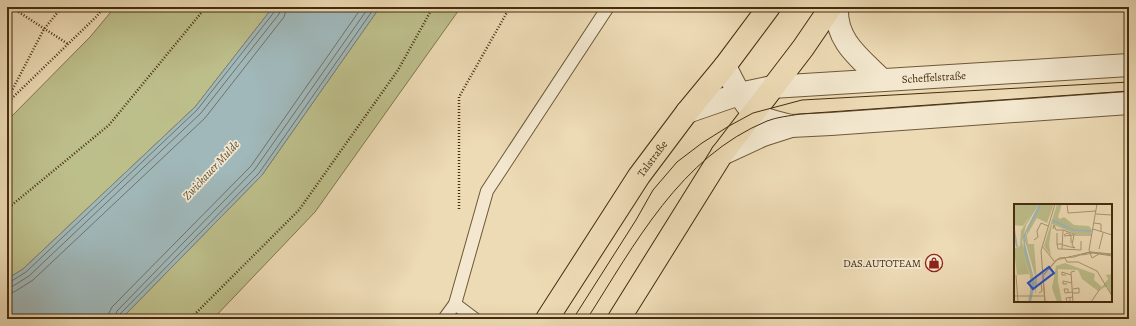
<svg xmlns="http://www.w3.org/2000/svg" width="1136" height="326" font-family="Alegreya,serif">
<rect width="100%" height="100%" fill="#eddbb5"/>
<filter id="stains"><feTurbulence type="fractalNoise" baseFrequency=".005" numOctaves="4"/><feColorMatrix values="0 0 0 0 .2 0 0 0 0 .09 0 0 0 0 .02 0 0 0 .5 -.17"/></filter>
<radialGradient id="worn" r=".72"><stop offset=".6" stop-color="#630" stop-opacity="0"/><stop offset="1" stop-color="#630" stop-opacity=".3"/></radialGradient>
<!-- green -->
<g fill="#bdbf8b" stroke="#81764d">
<polygon points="115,7 273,7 195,107 23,269 7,279 7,121 90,37"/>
<polygon points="380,7 461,7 315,212 213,319 121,319 262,175"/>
</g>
<!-- water -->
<polygon fill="#a0b8ba" stroke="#7c8076" points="273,7 380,7 262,175 121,319 7,319 7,279 23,269 195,107"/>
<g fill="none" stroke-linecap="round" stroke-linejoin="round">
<!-- shore -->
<g stroke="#727264" stroke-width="1">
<polyline points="7,282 10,282 26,272 197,110 275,11 276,7"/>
<polyline points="7,287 13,286 29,276 201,113 279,14 281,7"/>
<polyline points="7,293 14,292 33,280 205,118 284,17 287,7"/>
<polyline points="108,319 109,313 112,307 251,166 362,7"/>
<polyline points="114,319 117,311 255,169 369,7"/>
<polyline points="119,319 120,314 259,173 375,7"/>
</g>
<!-- service casing -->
<g stroke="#6f5838" stroke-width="14">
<g id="service">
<polyline points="444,319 455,304"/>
<polyline points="475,319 455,304 487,191 608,7"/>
</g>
</g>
<!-- tertiary casing -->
<g stroke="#6f5838" stroke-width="24">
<g id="tertiary">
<path d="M837,7C835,41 860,58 882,80"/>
<path d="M725,66C732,80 742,102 753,112C761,120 780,123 791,126"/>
<path id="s1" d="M687,112L739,94L772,87L1129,65"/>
<polyline points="722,154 763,135 791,126 831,124 1129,103"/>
</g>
</g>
<!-- primary casing -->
<g stroke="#452c0f" stroke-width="24">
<g id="primary">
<path id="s2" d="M547,319L639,176L687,112L725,66L769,7"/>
<polyline points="619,319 722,154 803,48 831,7"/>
</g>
</g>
<!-- path -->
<g stroke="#452c0f" stroke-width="2.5" stroke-dasharray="1 2" stroke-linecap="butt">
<polyline points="11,7 68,44"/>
<polyline points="7,100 44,29 62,7"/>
<polyline points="7,103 97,16 104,7"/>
<polyline points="7,209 109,125 206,7"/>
<polyline points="459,209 459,97 510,7"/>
<polyline points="190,319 299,210 398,70 433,7"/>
</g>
<!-- service -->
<use href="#service" stroke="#f3e8cf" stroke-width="12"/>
<!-- tertiary -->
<use href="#tertiary" stroke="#f3e8cf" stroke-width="22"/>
<!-- primary -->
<use href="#primary" stroke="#eddbb5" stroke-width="22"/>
<!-- tram -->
<g stroke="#452c0f" stroke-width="1">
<polyline points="573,319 636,220 653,190 677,162 702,143 729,126 753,113 802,100 1129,82"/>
<path d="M587,319C635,244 680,157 767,121C777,117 789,116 800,114L1129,91"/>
</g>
</g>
<!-- icons -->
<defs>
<g id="shop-ring" transform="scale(0.9)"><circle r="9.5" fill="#f3e8cf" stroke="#8f2418" stroke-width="1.5"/><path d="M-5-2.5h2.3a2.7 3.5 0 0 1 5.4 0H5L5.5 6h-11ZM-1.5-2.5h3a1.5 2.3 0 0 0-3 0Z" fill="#8f2418"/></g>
</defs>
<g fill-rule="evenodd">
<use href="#shop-ring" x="934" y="263"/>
</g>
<g text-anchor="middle" stroke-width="3.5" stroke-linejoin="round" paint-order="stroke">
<!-- street labels -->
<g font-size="11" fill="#452c0f" stroke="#f3e8cf">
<text dy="4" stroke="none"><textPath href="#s1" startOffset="251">Scheffelstraße</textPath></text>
<text dy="4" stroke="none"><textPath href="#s2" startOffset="192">Talstraße</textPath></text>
</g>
<!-- poi labels -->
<g font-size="11" fill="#452c0f" stroke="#f3e8cf" text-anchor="end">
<text x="921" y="267">DAS.AUTOTEAM</text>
</g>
<!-- water labels -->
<g font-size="12" font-style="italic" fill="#5c4f3a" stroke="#f3e8cf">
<text transform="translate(211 170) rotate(-47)" y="4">Zwickauer Mulde</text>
</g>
</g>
<!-- overview -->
<g transform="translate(1014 204)">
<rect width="98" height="98" fill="#eddbb5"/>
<path d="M1,0H25L12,21L8,38L19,74L16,90V72L9,49L15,70L3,71L0,45L6,42L7,27L17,10L9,22L0,21ZM28,0H40L33,19L23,14L13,31L14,40H20L23,79L21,92V71L11,37L14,23ZM43,0H48L44,13L46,15L50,13L60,21L75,22L78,26L77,30H61L38,20L35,40L37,52L30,42ZM51,59L81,70L80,76L88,83L94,75L92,71L98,70V92L93,82L84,87L68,75L64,66L44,65V78L48,98H43L38,84L42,62Z" fill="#bdbf8b"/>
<path d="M25,0H28L26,4L12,29L11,40L21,79L17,98H14L19,74L10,48L9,32Z" fill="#a0b8ba"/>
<path fill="none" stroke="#a0b8ba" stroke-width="2" d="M38,16L59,26L77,27M0,26L3,43"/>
<path fill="none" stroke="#aa9573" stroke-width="1" d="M53,0L54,9L82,7M83,0L75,46L78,54L85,50M82,10L98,11M80,19L87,20V28M39,25L40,21L42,26H49M79,25L98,31M43,29V40H49M50,31L53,29L57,31V39M20,36L24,33L23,27L27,19L34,22M43,40L44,45H48L49,26L62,31H78M49,41L61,44L58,41L60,31L50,32M29,43L40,57M48,45L67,46V37M85,45L89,29M68,51L79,49L98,52M51,54L53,58H64L83,67L98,92M30,70L45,54L60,53L76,48L98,50M2,71L4,98M52,71H48V68L57,71M53,80H49V77L58,79M54,88V85H50L51,89L59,88M25,89L28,87L27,78M59,89H65V84L59,85M0,92H31M56,93V97L53,98L52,94L59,93M31,98L27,47L41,0M31,98L29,72L42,56L76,48L98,51M59,98L57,68L61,67M77,98L86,85"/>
<path fill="#1d4ed8" fill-opacity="0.15" stroke="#1d4ed8" stroke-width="2" d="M35,63L40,69L19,85L14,79Z"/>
<rect width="98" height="98" fill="none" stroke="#452c0f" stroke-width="2"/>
</g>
<!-- margin -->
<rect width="1136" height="326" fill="none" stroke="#eddbb5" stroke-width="24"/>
<rect x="8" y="8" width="1120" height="310" fill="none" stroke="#452c0f" stroke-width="2"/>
<rect x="12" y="12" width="1112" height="302" fill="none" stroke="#452c0f"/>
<rect width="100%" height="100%" filter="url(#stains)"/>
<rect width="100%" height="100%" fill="url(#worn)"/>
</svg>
